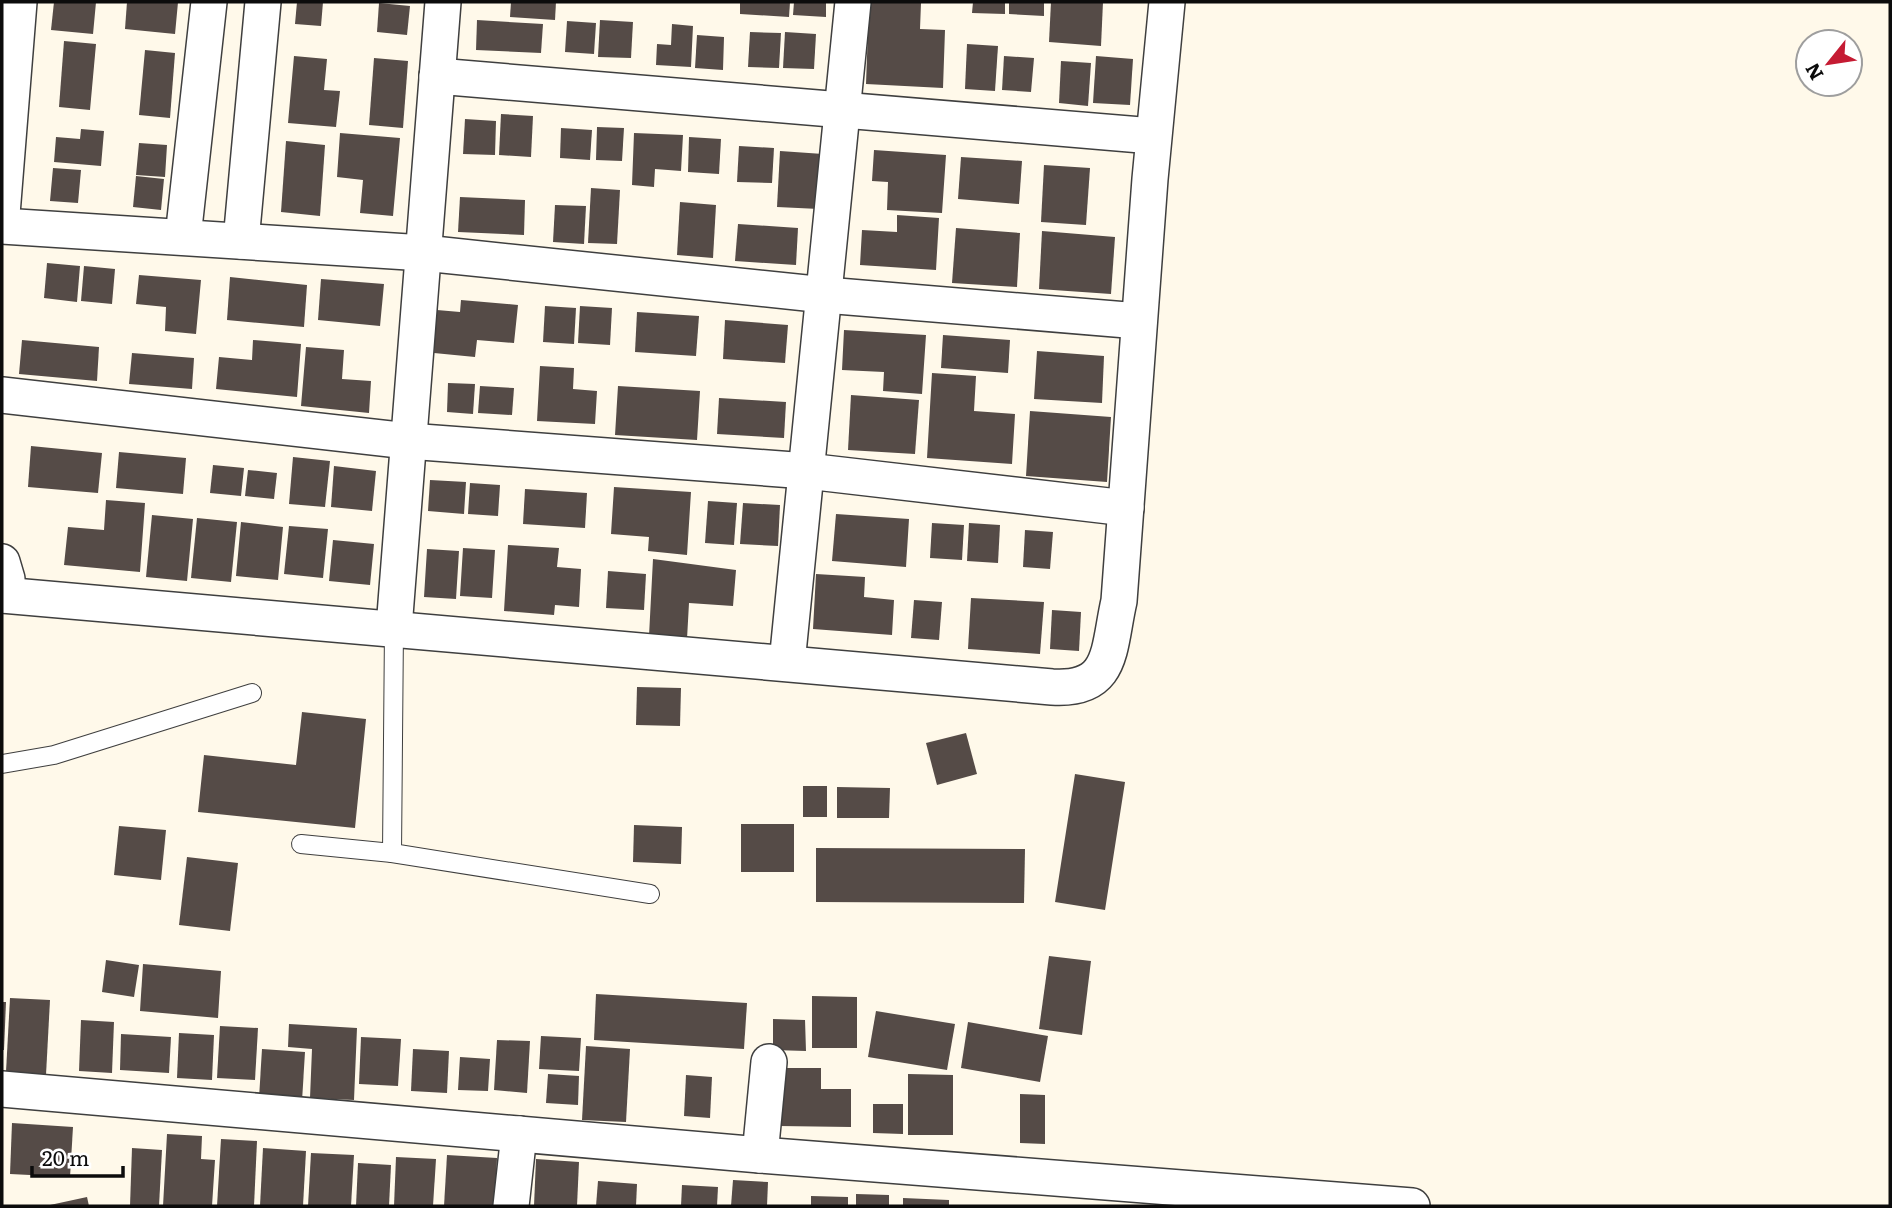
<svg xmlns="http://www.w3.org/2000/svg" width="1892" height="1208" font-family="Literata,serif">
<rect width="100%" height="100%" fill="#fff9ea"/>
<!-- building -->
<g fill="#554b47">
<polygon points="54,2 96,2 93,34 51,30"/>
<polygon points="127,2 178,2 175,34 125,29"/>
<polygon points="297,2 323,2 321,26 295,24"/>
<polygon points="511,2 556,2 555,20 510,17"/>
<polygon points="740,2 790,2 789,17 740,14"/>
<polygon points="794,2 826,2 826,17 793,15"/>
<polygon points="869,2 921,3 920,29 945,30 943,88 866,84"/>
<polygon points="973,2 1005,2 1005,14 972,13"/>
<polygon points="1009,2 1044,2 1044,16 1009,14"/>
<polygon points="1051,2 1103,2 1101,46 1049,42"/>
<polygon points="379,3 410,6 407,35 377,32"/>
<polygon points="477,20 543,24 541,53 476,50"/>
<polygon points="600,20 633,22 631,58 598,57"/>
<polygon points="567,21 596,23 594,54 565,52"/>
<polygon points="672,24 693,26 691,67 656,65 657,44 671,45"/>
<polygon points="750,32 781,33 779,68 748,67"/>
<polygon points="785,32 816,34 814,69 783,68"/>
<polygon points="697,35 724,37 723,70 695,68"/>
<polygon points="64,41 96,44 90,110 59,107"/>
<polygon points="967,44 998,46 995,91 965,89"/>
<polygon points="145,50 175,53 170,118 139,115"/>
<polygon points="294,56 327,59 324,90 340,91 336,127 288,123"/>
<polygon points="1004,56 1034,58 1031,92 1002,90"/>
<polygon points="1096,56 1133,59 1130,105 1093,103"/>
<polygon points="374,58 408,61 403,128 369,125"/>
<polygon points="1061,61 1091,63 1088,106 1059,103"/>
<polygon points="501,114 533,116 531,157 499,155"/>
<polygon points="465,119 496,121 495,155 463,154"/>
<polygon points="597,127 624,128 622,161 596,160"/>
<polygon points="561,128 592,130 590,160 560,158"/>
<polygon points="81,129 104,131 101,166 54,162 56,137 80,139"/>
<polygon points="340,133 400,138 393,216 360,213 363,180 337,177"/>
<polygon points="634,133 683,135 681,171 655,169 654,187 632,185"/>
<polygon points="689,137 721,139 719,174 688,172"/>
<polygon points="286,141 325,145 320,216 281,212"/>
<polygon points="139,143 167,145 165,177 136,175"/>
<polygon points="739,146 774,148 772,183 737,182"/>
<polygon points="874,150 946,155 942,213 887,210 888,182 872,181"/>
<polygon points="780,151 823,154 819,209 777,207"/>
<polygon points="961,157 1022,161 1019,204 958,199"/>
<polygon points="1044,165 1090,168 1086,225 1041,222"/>
<polygon points="53,168 81,170 78,203 50,201"/>
<polygon points="136,176 164,179 161,210 133,207"/>
<polygon points="591,188 620,190 617,244 588,243"/>
<polygon points="460,197 525,200 524,235 458,232"/>
<polygon points="680,202 716,205 713,258 677,255"/>
<polygon points="555,205 586,206 584,244 553,242"/>
<polygon points="897,215 939,218 936,270 860,265 862,230 897,232"/>
<polygon points="738,224 798,228 796,265 735,261"/>
<polygon points="956,228 1020,233 1017,287 952,283"/>
<polygon points="1042,231 1115,237 1111,294 1039,289"/>
<polygon points="47,263 80,266 77,302 44,298"/>
<polygon points="84,266 115,269 112,304 81,301"/>
<polygon points="139,275 201,280 196,334 165,331 166,307 136,304"/>
<polygon points="230,277 307,285 304,327 227,320"/>
<polygon points="321,279 384,284 380,326 318,320"/>
<polygon points="461,300 518,305 514,343 477,340 475,357 434,353 437,310 460,312"/>
<polygon points="545,306 576,308 574,344 543,342"/>
<polygon points="580,306 612,308 610,345 578,343"/>
<polygon points="637,312 699,316 696,356 635,352"/>
<polygon points="725,320 788,325 785,363 723,359"/>
<polygon points="844,330 926,335 922,394 883,391 884,372 842,370"/>
<polygon points="943,335 1010,340 1008,373 941,368"/>
<polygon points="22,340 99,347 97,381 19,374"/>
<polygon points="253,340 301,344 297,397 216,389 219,357 252,360"/>
<polygon points="306,347 344,350 342,379 371,381 369,413 301,406"/>
<polygon points="1037,351 1104,356 1102,403 1034,399"/>
<polygon points="132,353 194,358 192,389 129,384"/>
<polygon points="540,366 574,368 573,389 597,391 595,424 537,421"/>
<polygon points="932,373 976,376 974,411 1015,414 1012,464 927,458"/>
<polygon points="448,383 475,384 473,414 447,412"/>
<polygon points="480,386 514,388 512,415 478,413"/>
<polygon points="618,386 700,391 697,440 615,435"/>
<polygon points="851,395 919,400 915,454 848,450"/>
<polygon points="719,398 786,402 784,438 717,434"/>
<polygon points="1030,411 1111,417 1107,482 1026,476"/>
<polygon points="31,446 102,453 98,493 28,487"/>
<polygon points="119,452 186,458 183,494 116,488"/>
<polygon points="293,457 330,461 325,507 289,504"/>
<polygon points="213,465 244,468 241,496 210,493"/>
<polygon points="334,466 376,471 372,511 331,507"/>
<polygon points="248,470 277,473 274,499 245,496"/>
<polygon points="430,480 466,482 464,514 428,511"/>
<polygon points="470,483 500,485 498,516 468,514"/>
<polygon points="614,487 691,492 687,555 648,551 649,537 611,534"/>
<polygon points="525,489 587,493 585,528 523,524"/>
<polygon points="106,500 145,503 140,572 64,565 68,527 104,530"/>
<polygon points="708,501 737,503 734,545 705,543"/>
<polygon points="743,503 780,505 778,546 740,544"/>
<polygon points="836,514 909,519 906,567 832,561"/>
<polygon points="152,515 193,519 187,581 146,577"/>
<polygon points="197,518 237,522 231,582 191,578"/>
<polygon points="241,522 283,527 278,580 236,576"/>
<polygon points="932,523 964,525 962,560 930,558"/>
<polygon points="969,523 1000,525 998,563 967,561"/>
<polygon points="289,526 328,529 323,578 284,574"/>
<polygon points="1025,530 1053,532 1050,569 1023,567"/>
<polygon points="333,540 374,544 370,585 329,581"/>
<polygon points="508,545 559,548 557,567 581,569 579,607 555,605 554,615 504,611"/>
<polygon points="463,548 495,550 492,598 460,596"/>
<polygon points="427,549 459,551 456,599 424,597"/>
<polygon points="653,559 736,570 733,606 689,603 687,639 649,636"/>
<polygon points="608,571 646,574 644,610 606,608"/>
<polygon points="816,574 865,577 864,597 894,600 892,635 813,629"/>
<polygon points="971,598 1044,602 1040,654 968,649"/>
<polygon points="914,600 942,602 939,640 911,638"/>
<polygon points="1052,610 1081,612 1079,651 1050,649"/>
<polygon points="637,687 681,688 680,726 636,725"/>
<polygon points="302,712 366,719 355,828 198,812 204,755 296,765"/>
<polygon points="966,733 977,774 937,785 926,743"/>
<polygon points="1075,774 1125,782 1105,910 1055,902"/>
<rect x="803" y="786" width="24" height="31"/>
<polygon points="837,787 890,788 889,818 837,818"/>
<rect x="741" y="824" width="53" height="48"/>
<polygon points="634,825 682,827 681,864 633,862"/>
<polygon points="119,826 166,830 161,880 114,875"/>
<polygon points="816,848 1025,849 1024,903 816,902"/>
<polygon points="187,857 238,863 230,931 179,925"/>
<polygon points="1049,956 1091,961 1082,1035 1039,1029"/>
<polygon points="106,960 139,965 134,997 102,992"/>
<polygon points="143,964 221,971 218,1018 140,1011"/>
<polygon points="596,994 747,1003 744,1049 594,1040"/>
<polygon points="812,996 857,997 857,1048 812,1048"/>
<polygon points="10,998 50,1000 46,1075 6,1072"/>
<polygon points="2,1002 6,1002 4,1050 2,1050"/>
<polygon points="876,1011 955,1024 947,1070 868,1057"/>
<polygon points="773,1019 805,1020 806,1051 773,1050"/>
<polygon points="81,1020 114,1022 112,1073 79,1071"/>
<polygon points="968,1022 1048,1036 1040,1082 961,1068"/>
<polygon points="289,1024 357,1028 354,1100 310,1098 312,1049 288,1047"/>
<polygon points="220,1026 258,1028 255,1080 217,1078"/>
<polygon points="179,1033 214,1035 212,1080 177,1078"/>
<polygon points="121,1034 171,1037 169,1073 120,1070"/>
<polygon points="541,1036 581,1038 579,1071 539,1069"/>
<polygon points="361,1037 401,1039 398,1086 359,1084"/>
<polygon points="497,1040 530,1041 527,1093 494,1090"/>
<polygon points="586,1046 630,1049 626,1122 582,1120"/>
<polygon points="262,1049 305,1052 302,1101 259,1098"/>
<polygon points="413,1049 449,1051 447,1093 411,1091"/>
<polygon points="460,1057 490,1059 488,1091 458,1090"/>
<polygon points="780,1068 821,1068 821,1089 851,1089 851,1127 779,1126"/>
<polygon points="548,1074 579,1076 578,1105 546,1103"/>
<polygon points="908,1074 953,1075 953,1135 908,1135"/>
<polygon points="686,1075 712,1077 710,1118 684,1116"/>
<polygon points="1020,1094 1045,1095 1045,1144 1020,1143"/>
<polygon points="873,1104 903,1104 903,1134 873,1133"/>
<polygon points="12,1123 73,1127 70,1177 10,1174"/>
<polygon points="167,1134 202,1136 201,1159 215,1160 212,1206 163,1206"/>
<polygon points="221,1139 257,1141 254,1206 217,1206"/>
<polygon points="132,1148 162,1150 159,1206 130,1206"/>
<polygon points="263,1148 306,1151 303,1206 260,1206"/>
<polygon points="311,1153 354,1155 351,1206 308,1206"/>
<polygon points="447,1155 497,1158 495,1206 444,1206"/>
<polygon points="396,1157 436,1159 433,1206 394,1206"/>
<polygon points="536,1159 579,1162 577,1206 534,1206"/>
<polygon points="358,1163 391,1165 389,1206 356,1206"/>
<polygon points="733,1180 768,1182 767,1206 731,1206"/>
<polygon points="598,1181 637,1184 636,1206 596,1206"/>
<polygon points="682,1185 718,1187 717,1206 681,1206"/>
<polygon points="856,1194 889,1195 889,1206 856,1206"/>
<polygon points="811,1196 848,1197 848,1206 811,1206"/>
<polygon points="87,1197 89,1206 50,1206 50,1205"/>
<polygon points="903,1198 949,1200 949,1206 903,1206"/>
</g>
<g fill="none" stroke-linecap="round" stroke-linejoin="round">
<!-- service casing -->
<g stroke="#3f3f3f" stroke-width="20">
<g id="service">
<polyline points="394,628 392,853 650,894"/>
<polyline points="2,764 54,755 252,693"/>
<polyline points="301,844 392,853"/>
</g>
</g>
<!-- minor casing -->
<g stroke="#3f3f3f" stroke-width="38">
<g id="minor">
<polyline points="437,76 1153,136"/>
<polyline points="2,214 19,2"/>
<polyline points="2,226 424,253 825,295 1139,321"/>
<polyline points="183,237 209,2"/>
<polyline points="241,241 263,2"/>
<polyline points="2,395 408,441 807,471 1126,508"/>
<polyline points="2,562 7,579 2,595"/>
<path d="M2,595L1052,687C1114,691 1108,649 1119,601L1150,179L1167,2"/>
<polyline points="394,628 443,2"/>
<polyline points="787,663 853,2"/>
<polyline points="2,1089 760,1155 1412,1206"/>
<polyline points="760,1155 769,1062"/>
<polyline points="511,1206 519,1134"/>
</g>
</g>
<!-- service -->
<use href="#service" stroke="#fff" stroke-width="18"/>
<!-- minor -->
<use href="#minor" stroke="#fff" stroke-width="35"/>
</g>
<!-- border -->
<rect width="1892" height="1208" fill="none" stroke="#0c0c0c" stroke-width="7"/>
<!-- north arrow -->
<g transform="translate(1829 63) rotate(240)"><circle r="33" fill="#ffffff" stroke="#9e9e9e" stroke-width="2"/>
<path d="M0-5L12 26L0 18L-12 26Z" fill="#c51b33"/>
<text y="-10" font-size="19" font-weight="bold" text-anchor="middle" fill="#0c0c0c">N</text>
</g>
<!-- scale -->
<path d="M32 1166v10h91v-10" fill="none" stroke="#0c0c0c" stroke-width="3.5"/>
<text x="42" y="1166" font-size="21" fill="#0c0c0c" stroke="#ffffff" stroke-width="5" paint-order="stroke">20 m</text>
</svg>
